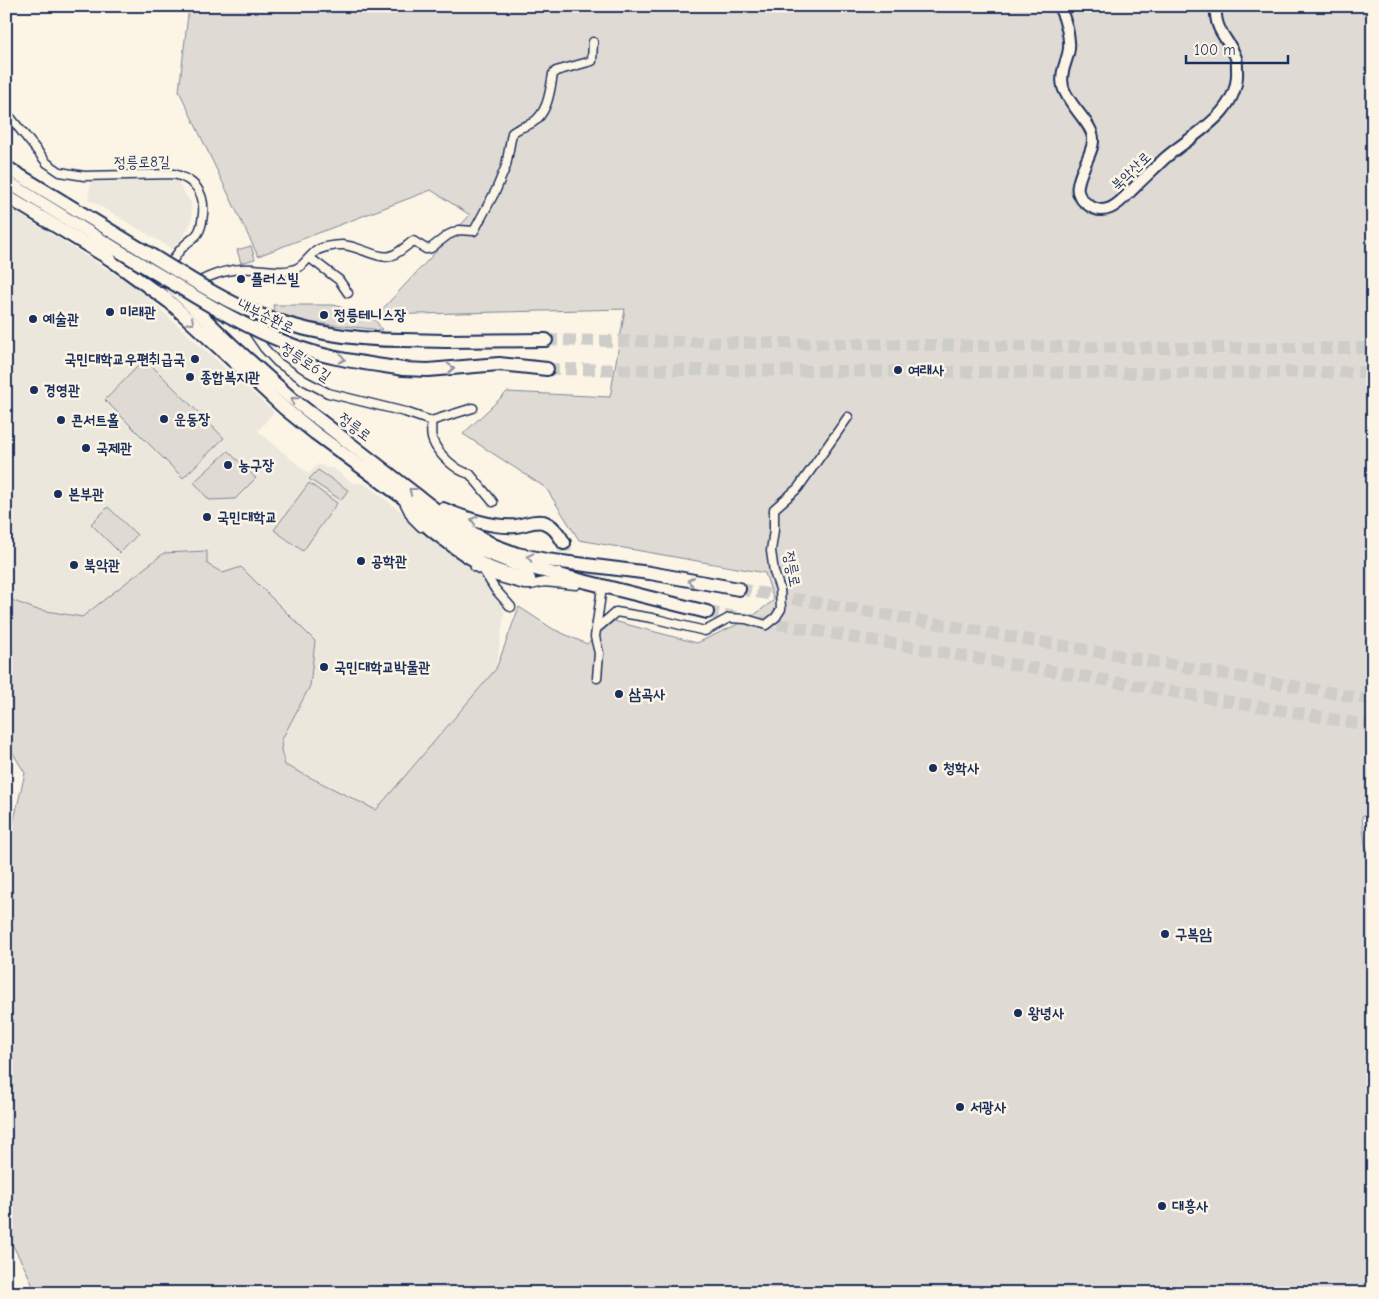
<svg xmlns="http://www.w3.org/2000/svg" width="1379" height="1299" font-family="'Comic Neue','Poor Story',sans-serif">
<rect width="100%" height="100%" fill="#fcf5e5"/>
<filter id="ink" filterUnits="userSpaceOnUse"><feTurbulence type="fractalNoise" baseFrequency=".02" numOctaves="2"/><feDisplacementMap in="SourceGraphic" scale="10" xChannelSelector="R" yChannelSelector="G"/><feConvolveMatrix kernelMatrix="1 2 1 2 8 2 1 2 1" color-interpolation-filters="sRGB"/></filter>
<g filter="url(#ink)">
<!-- built -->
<g fill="#ece7dc">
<polygon points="176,180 191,203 192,222 174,250 88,199 91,182"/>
<polygon points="6,206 134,286 274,412 258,431 309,474 318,464 327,468 333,468 353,483 364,483 480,572 487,587 503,602 504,614 496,669 376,810 285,765 281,750 282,739 310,686 224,573 207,564 206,551 164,553 82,617 35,609 6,598"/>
</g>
<!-- green -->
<g fill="#dfdbd4" stroke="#7d8599">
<polygon points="189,6 1373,6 1373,813 1362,816 1365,845 1373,861 1373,1293 36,1293 26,1270 6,1233 6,846 8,845 25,773 6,742 6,598 35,609 82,617 164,553 207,551 207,564 223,573 241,567 315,641 310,686 282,739 281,750 285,765 376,810 496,669 519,607 553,629 587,644 614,621 697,643 749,619 774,600 765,573 579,540 546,488 463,434 507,392 610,397 625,309 377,315 470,215 431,190 258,256 179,91"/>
<polygon points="251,246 255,259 241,263 237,250"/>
<polygon points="273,305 334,305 374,318 382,330 304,322 274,311"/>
<polygon points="145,359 224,438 183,478 105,400"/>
<polygon points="228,451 256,478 235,499 209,500 194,482"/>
<polygon points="318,470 348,490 341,500 309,479"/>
<polygon points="309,483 337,503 303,551 274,530"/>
<polygon points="108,507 137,535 120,553 91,524"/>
</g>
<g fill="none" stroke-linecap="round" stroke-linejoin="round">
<!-- primary-tunnel -->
<g stroke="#cfcdca" stroke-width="12" stroke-dasharray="12 6" stroke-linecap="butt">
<path d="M529,579C555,578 571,575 564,543"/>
<polyline points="739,589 1373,700"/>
<polyline points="707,612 1373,726"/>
</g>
<!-- trunk-tunnel -->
<g stroke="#cfcdca" stroke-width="12" stroke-dasharray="12 6" stroke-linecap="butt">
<polyline points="546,340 1149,348 1373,348"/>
<polyline points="547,369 1112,373 1373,372"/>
</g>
<!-- minor casing -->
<g stroke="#1b2f5e" stroke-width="11">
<g id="minor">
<path d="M6,112L47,163L60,172L84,176L174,174C195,180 205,192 203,214C202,221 202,227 198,233C194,239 188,241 184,246C177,252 173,261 167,268"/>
<polyline points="310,258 339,280 348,293"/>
<path d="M195,284C211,274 235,267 254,269C267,270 280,273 292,270C304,267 307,258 316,251C322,247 335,245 342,245C357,245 379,260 390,256C398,254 406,246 413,241L426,249L431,248L448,235L459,230L474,231L496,190L506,166L512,133C519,127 525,127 532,123C548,113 550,91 553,74L556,71L592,61L593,42"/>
<polyline points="251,329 264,348 277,362 305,381 328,393 405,412 431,421 473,408"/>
<path d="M431,421C432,427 430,436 433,441C438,454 456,471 470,474L493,502"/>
<polyline points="403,500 412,518 421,527"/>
<polyline points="475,567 496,577 524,585 531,585 544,582 576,585"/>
<polyline points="485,573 495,589 511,607"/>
<polyline points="602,588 596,629 616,612 652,618 705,631 729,618 746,619 766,625 776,617 781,609 780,589 774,572 771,551 774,530 774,509 798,488 848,417"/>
<polyline points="596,629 595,637 599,653 597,678"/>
</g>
</g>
<!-- tertiary casing -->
<g stroke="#1b2f5e" stroke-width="14">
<path id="tertiary" d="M1059,6C1065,18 1072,41 1068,54C1065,66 1060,74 1063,87C1068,105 1093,124 1093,139C1094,151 1080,170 1078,185C1076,192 1081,200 1087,204C1108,221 1123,198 1137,185C1146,176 1155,168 1164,159C1192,134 1240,114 1237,69C1237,66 1237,61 1236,58C1228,37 1214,32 1216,6"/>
</g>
<!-- primary casing -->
<g stroke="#1b2f5e" stroke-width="16">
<g id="primary">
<polyline points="171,286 232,345 291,398 445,517 493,545 517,554 546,560 650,573 739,589"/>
<polyline points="161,294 284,408 315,433 413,505 477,549 515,564 707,612"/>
<path d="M443,509C464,518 492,528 516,526C525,525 533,520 543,522C553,525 559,534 564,543"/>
<path d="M415,510C424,525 431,530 445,540C472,561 494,573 529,579"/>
</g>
</g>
<!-- trunk casing -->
<g stroke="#1b2f5e" stroke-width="16">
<g id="trunk">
<polyline points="110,259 168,301"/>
<polyline points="403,340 446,341 546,340"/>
<polyline points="403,369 428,370 499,364 547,369"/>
</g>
</g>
<!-- minor -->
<use href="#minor" stroke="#fcf5e5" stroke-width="8"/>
<!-- tertiary -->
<use href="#tertiary" stroke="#fcf5e5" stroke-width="10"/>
<!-- primary -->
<use href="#primary" stroke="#fcf5e5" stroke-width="12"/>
<!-- trunk -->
<use href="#trunk" stroke="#fcf5e5" stroke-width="12"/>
<!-- trunk-bridge casing -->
<g stroke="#1b2f5e" stroke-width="16" stroke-linecap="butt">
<g id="trunk-bridge">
<path d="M6,167C50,194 95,221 139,248C177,270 214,296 255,313C303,332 352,340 403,340"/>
<path d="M6,181C61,215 116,250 171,282C210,306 249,329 292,345C327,359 366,363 403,369"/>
<polyline points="6,196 110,259"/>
</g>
</g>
<!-- trunk-bridge -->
<use href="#trunk-bridge" stroke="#fcf5e5" stroke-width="12"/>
</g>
<!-- one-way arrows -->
<defs><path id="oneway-chevron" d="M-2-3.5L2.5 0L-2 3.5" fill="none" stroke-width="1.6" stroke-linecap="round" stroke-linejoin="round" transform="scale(1.25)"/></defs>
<g stroke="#8c92a2">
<use href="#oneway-chevron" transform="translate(191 322) rotate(42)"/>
<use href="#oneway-chevron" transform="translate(342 359) rotate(13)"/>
<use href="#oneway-chevron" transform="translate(451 368) rotate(-6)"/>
<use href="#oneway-chevron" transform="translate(294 400) rotate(-141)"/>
<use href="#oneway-chevron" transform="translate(412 491) rotate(-142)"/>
<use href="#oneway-chevron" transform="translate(474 520) rotate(-164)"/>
<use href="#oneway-chevron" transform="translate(530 557) rotate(-167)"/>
<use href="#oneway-chevron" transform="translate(691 581) rotate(-170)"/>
</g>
</g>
<!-- markers -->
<g fill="#1b2f5e" stroke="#fcf5e5" stroke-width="2">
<circle cx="241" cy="279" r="5"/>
<circle cx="110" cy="312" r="5"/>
<circle cx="324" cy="315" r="5"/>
<circle cx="33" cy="319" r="5"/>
<circle cx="195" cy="359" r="5"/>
<circle cx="898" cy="370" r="5"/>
<circle cx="190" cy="377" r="5"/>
<circle cx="34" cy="390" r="5"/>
<circle cx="164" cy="419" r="5"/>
<circle cx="61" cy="420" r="5"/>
<circle cx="86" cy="448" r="5"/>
<circle cx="228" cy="465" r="5"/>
<circle cx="58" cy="494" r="5"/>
<circle cx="207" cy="517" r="5"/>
<circle cx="361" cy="561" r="5"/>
<circle cx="74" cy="565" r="5"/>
<circle cx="324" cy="667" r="5"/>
<circle cx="619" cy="694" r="5"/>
<circle cx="933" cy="768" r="5"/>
<circle cx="1165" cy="934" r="5"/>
<circle cx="1018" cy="1013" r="5"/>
<circle cx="960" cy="1107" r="5"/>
<circle cx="1162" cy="1206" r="5"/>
</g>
<g text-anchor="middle" stroke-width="5" stroke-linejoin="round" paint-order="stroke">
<!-- street labels -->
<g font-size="15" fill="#1b2f5e" stroke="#fcf5e5">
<text transform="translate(142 162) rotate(-1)" y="5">정릉로8길</text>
<text transform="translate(1131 171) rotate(-44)" y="5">북악산로</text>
<text transform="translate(266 316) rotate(25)" y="5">내부순환로</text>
<text transform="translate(306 362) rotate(34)" y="5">정릉로6길</text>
<text transform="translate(355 427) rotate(37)" y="5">정릉로</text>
<text transform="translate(792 569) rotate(79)" y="5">정릉로</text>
</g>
<!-- poi labels -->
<g font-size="15" font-weight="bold" fill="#1b2f5e" stroke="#fcf5e5" text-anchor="start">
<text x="251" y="284">플러스빌</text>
<text x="120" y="317">미래관</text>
<text x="334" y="320">정릉테니스장</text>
<text x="43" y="324">예술관</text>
<text x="185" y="364" text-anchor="end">국민대학교우편취급국</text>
<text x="908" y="375">여래사</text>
<text x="200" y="382">종합복지관</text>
<text x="44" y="395">경영관</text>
<text x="174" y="424">운동장</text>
<text x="71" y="425">콘서트홀</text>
<text x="96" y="453">국제관</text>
<text x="238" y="470">농구장</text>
<text x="68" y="499">본부관</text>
<text x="217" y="522">국민대학교</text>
<text x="371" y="566">공학관</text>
<text x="84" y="570">북악관</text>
<text x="334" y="672">국민대학교박물관</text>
<text x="629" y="699">삼곡사</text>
<text x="943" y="773">청학사</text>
<text x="1175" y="939">구복암</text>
<text x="1028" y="1018">왕녕사</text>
<text x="970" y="1112">서광사</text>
<text x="1172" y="1211">대흥사</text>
</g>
</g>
<!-- margin -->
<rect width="1379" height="1299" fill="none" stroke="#fcf5e5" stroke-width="25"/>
<rect x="12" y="12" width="1354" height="1274" fill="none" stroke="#1b2f5e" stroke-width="2" filter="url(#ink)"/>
<!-- scale -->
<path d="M1186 55v8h102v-8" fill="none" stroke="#1b2f5e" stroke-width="2.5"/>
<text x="1194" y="55" font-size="15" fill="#1b2f5e" stroke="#fcf5e5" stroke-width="4" paint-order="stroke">100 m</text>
</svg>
